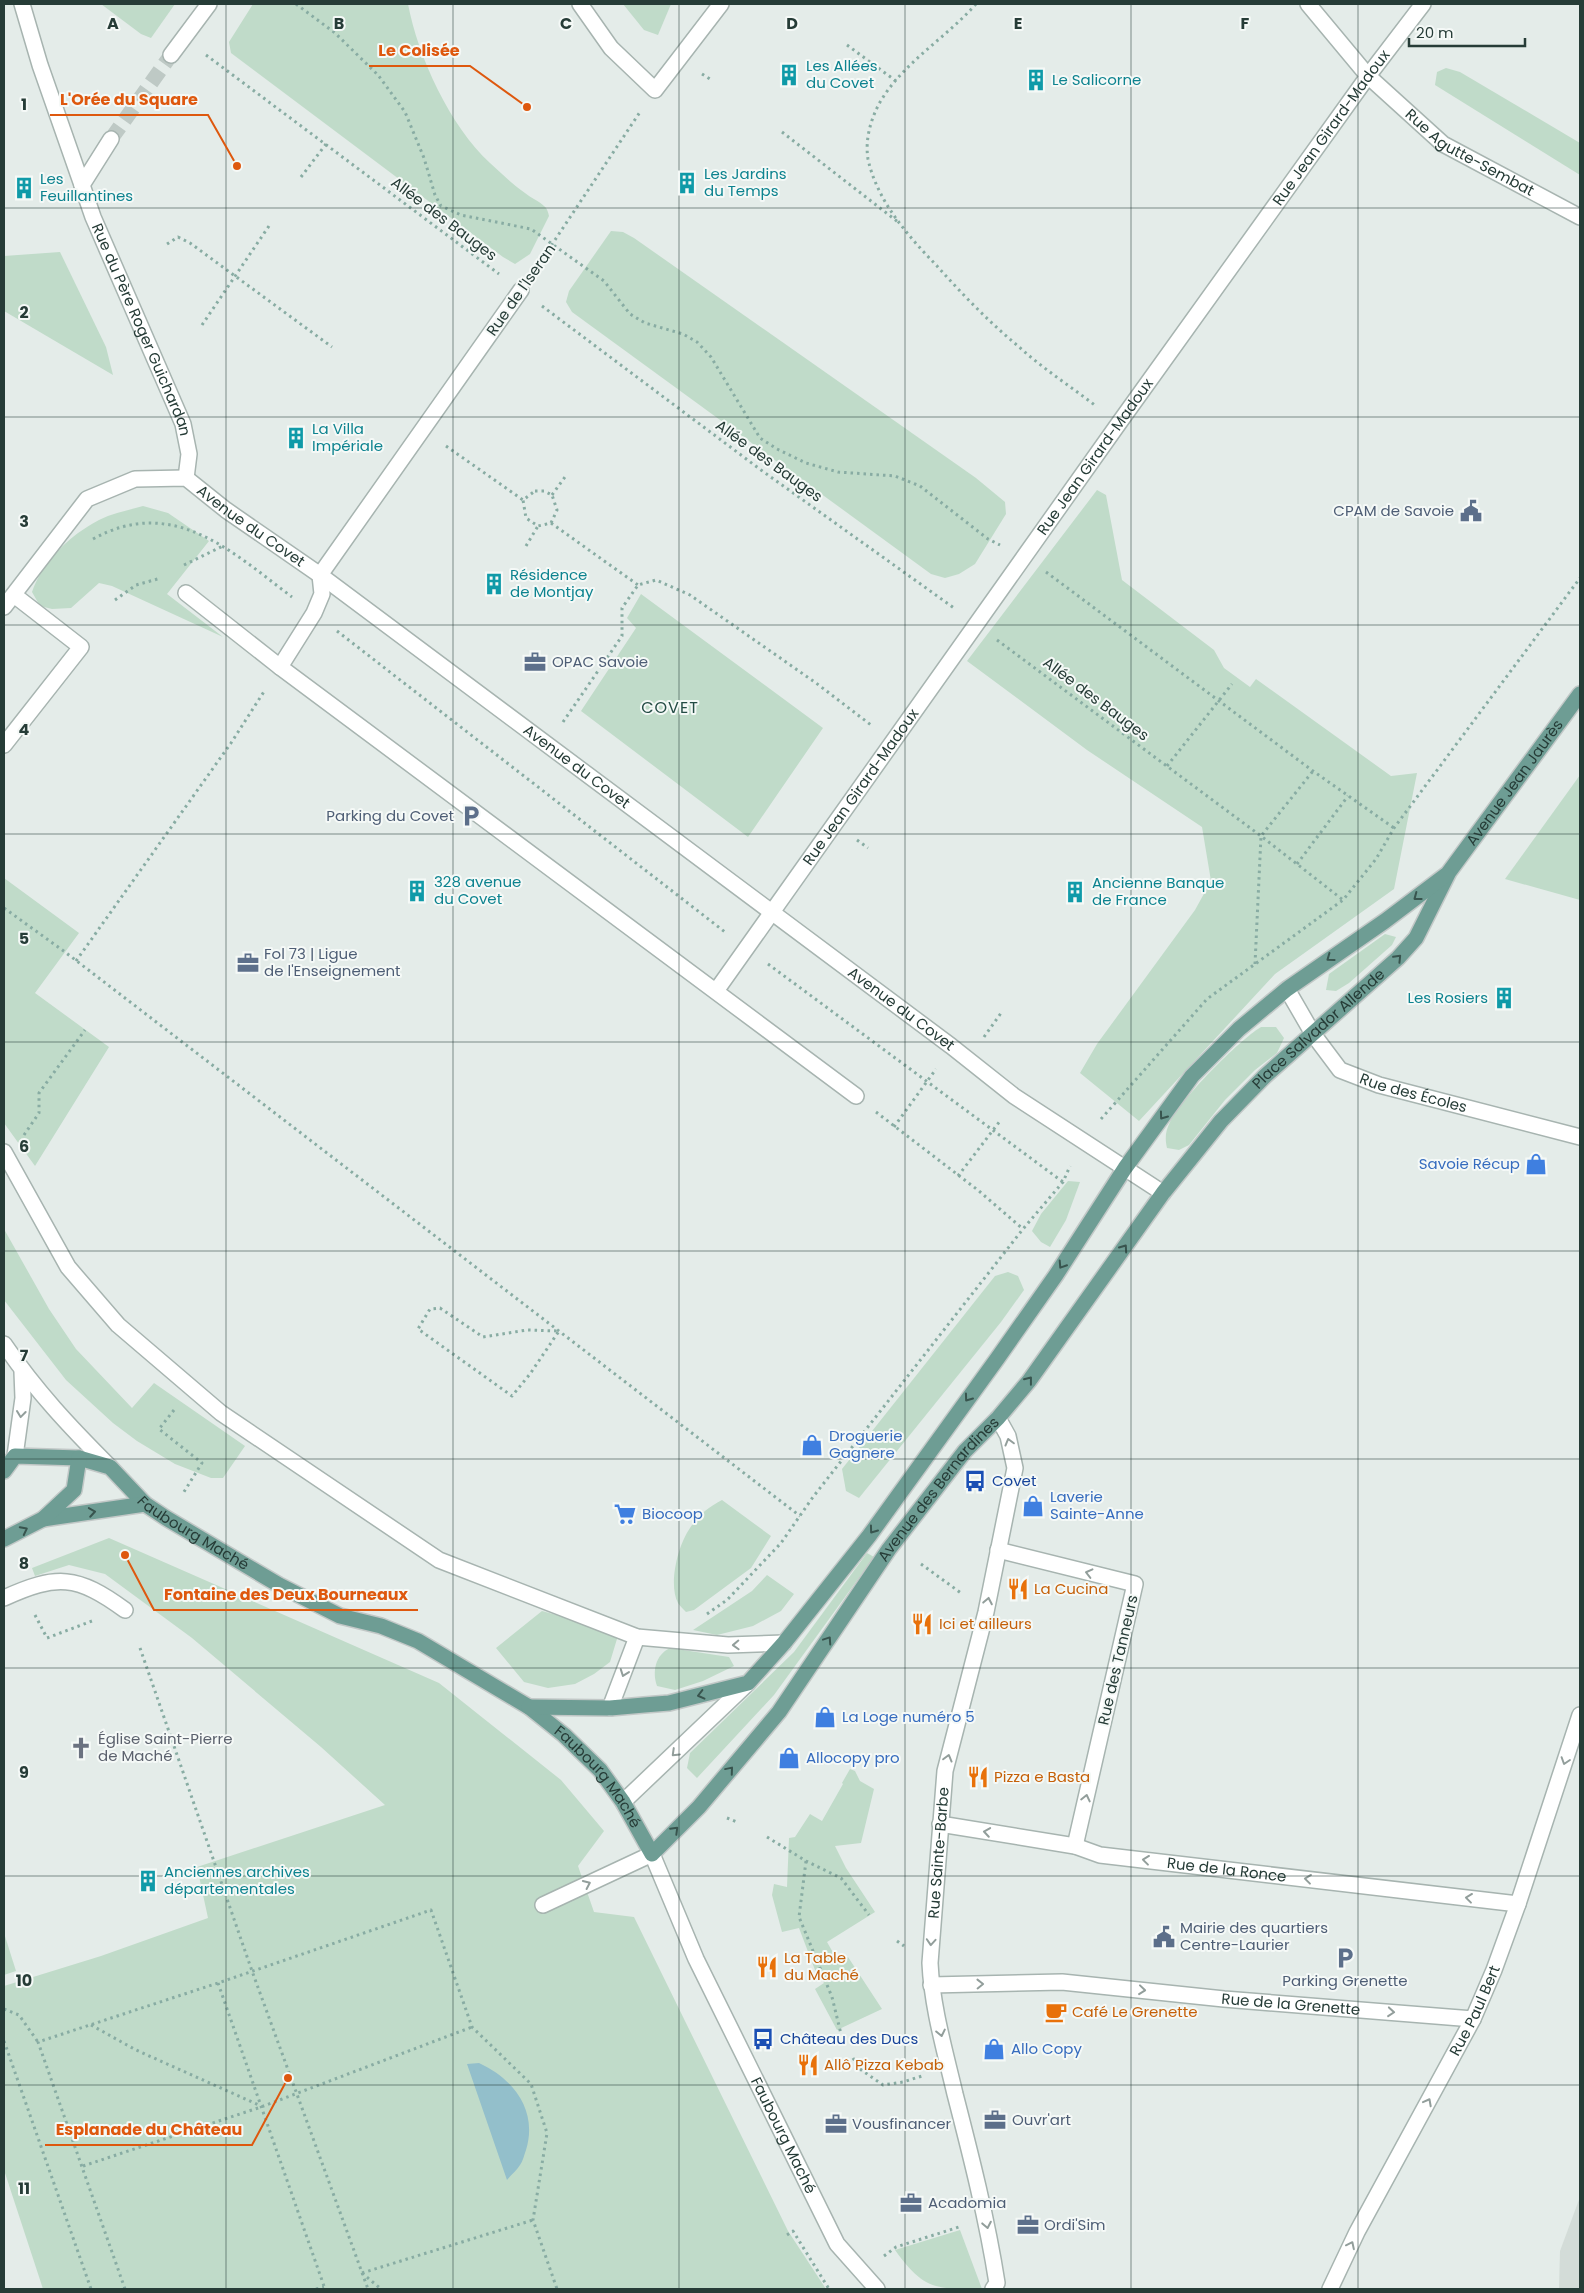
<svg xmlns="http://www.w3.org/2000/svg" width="1584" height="2293" font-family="Poppins,sans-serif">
<rect width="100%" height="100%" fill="#e4ece9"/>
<!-- built -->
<polygon fill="#d3dcd8" points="1580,2197 1580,2289 1559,2289 1560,2251"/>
<!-- green -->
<g fill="#c0dbc9">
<polygon points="101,4 175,4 151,38 141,34"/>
<path d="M253,4H408C418,57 450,126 490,163C501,173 512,184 525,193C531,198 539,201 544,206C547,208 548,212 549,216L530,254L515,264L503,257L231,53L229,42Z"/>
<polygon points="623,4 671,4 658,35 644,30"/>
<polygon points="1446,68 1460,72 1580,143 1580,175 1435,85 1437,72"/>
<polygon points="611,231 623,232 634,238 976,478 1005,502 1006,514 975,564 959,574 945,578 931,574 572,312 566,302 569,291"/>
<polygon points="60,252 106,347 113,375 4,311 4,256"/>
<polygon points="1097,490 1106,495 1122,580 1214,650 1224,668 1250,687 1256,679 1391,776 1417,773 1394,889 1275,974 1139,1121 1080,1073 1097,1044 1195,910 1211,881 1202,827 1087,750 967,661"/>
<path d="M143,506L168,513L209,541L167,594L223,637L112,586L99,583L71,608L52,609L40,606L32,592C42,562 70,535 99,520C113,513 129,510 143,506Z"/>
<polygon points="641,594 823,728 748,837 581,711 636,628 627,618"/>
<polygon points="1580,775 1580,900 1505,879"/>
<polygon points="4,878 79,933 35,993 109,1047 35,1166 4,1123"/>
<polygon points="1385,934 1396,937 1392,945 1349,983 1336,991 1326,990 1329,974"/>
<path d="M1261,1027H1276L1284,1038L1277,1053L1255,1070L1225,1100L1189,1145L1179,1150L1167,1148C1165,1139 1165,1132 1170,1122C1182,1098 1238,1041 1261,1027Z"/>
<polygon points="1068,1181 1080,1182 1066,1220 1050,1247 1041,1242 1032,1231 1041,1214"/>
<polygon points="4,1229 49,1309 76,1349 132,1408 154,1383 245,1446 223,1478 211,1478 175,1464 137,1441 113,1423 66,1380 4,1300"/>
<polygon points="1008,1272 1018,1276 1024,1290 1001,1322 859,1498 846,1491 842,1469 995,1276"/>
<path d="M722,1500L771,1536L751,1568L694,1610L686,1612C683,1609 680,1606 678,1603C668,1584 678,1545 690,1528C698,1515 709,1507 722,1500Z"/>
<polygon points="109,1538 439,1683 561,1780 604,1831 578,1866 594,1912 634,1917 788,2231 826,2289 43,2289 4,2170 4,1986 101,1956 208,1918 197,1867 385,1805 321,1747 192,1638 105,1574 69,1565 35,1576 32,1568"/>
<polygon points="867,1553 874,1557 774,1695 697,1778 687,1768 690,1753 794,1652"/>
<polygon points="767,1575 794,1594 781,1611 753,1626 717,1635 693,1630 752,1591"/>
<polygon points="542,1611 593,1625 620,1629 610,1662 594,1674 575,1684 548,1688 524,1682 496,1648"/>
<path d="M670,1648L729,1657L734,1666L703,1681L675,1690L657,1686C652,1672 655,1655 670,1648Z"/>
<polygon points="850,1769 855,1771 860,1781 874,1789 861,1843 835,1846 846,1868 875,1912 827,1942 839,1963 848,1957 882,2009 837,2030 815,1989 824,1983 815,1970 799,1928 782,1932 772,1895 774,1884 787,1887 789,1838 795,1837 810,1814 822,1821 843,1784 842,1783"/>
<polygon points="4,1933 16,1971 4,1975"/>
<path d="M960,2230L982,2289C935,2289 924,2290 895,2250Z"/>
</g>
<!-- water -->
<path fill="#93bfcb" d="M479,2063C514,2079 538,2111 526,2150C524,2155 523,2161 520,2165C517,2170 511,2175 507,2180L467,2064Z"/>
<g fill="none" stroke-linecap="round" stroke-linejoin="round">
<!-- minor-tunnel -->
<polyline stroke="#bec9c5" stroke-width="15" stroke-dasharray="15 8" stroke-linecap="butt" points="111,139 171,55"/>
<!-- minor casing -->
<g stroke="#a7b4b0" stroke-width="18">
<g id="minor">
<polyline points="22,4 40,65 82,185"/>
<polyline points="580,4 611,48 655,90 721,4"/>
<path id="s1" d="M1308,4L1368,76L1443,144L1580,217"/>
<polyline points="171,55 209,4"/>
<path id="s2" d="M111,139L82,185L93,217L183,424L189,454L186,478"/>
<polyline points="521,290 320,575 322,594 314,613 280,667 856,1096"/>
<polyline points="186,593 280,667"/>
<path id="s3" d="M4,607L87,499L135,479L186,478L226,510L320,575L951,1046L1014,1096L1163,1193"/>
<polyline points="4,745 81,647 14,595"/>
<path id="s4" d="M1287,989L1313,1034L1340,1070L1379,1085L1580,1137"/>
<path id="s5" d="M716,991L1119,423L1368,76L1423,4"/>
<polyline points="4,1152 68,1267 118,1325 221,1413 439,1560 637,1637 728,1645 784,1643"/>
<path d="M4,1344C36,1391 70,1427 110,1467"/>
<polyline points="15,1456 23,1398 22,1372"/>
<polyline points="998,1550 1135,1584 1075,1846"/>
<path d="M4,1598C57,1574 77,1575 125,1610"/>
<polyline points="610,1708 637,1637"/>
<polyline points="623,1802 748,1683"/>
<path id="s6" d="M940,1824L1075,1846L1100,1855L1518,1904"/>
<path id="s7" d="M543,1905L652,1854L696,1959L837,2244L877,2289"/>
<path id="s8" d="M931,1985L1062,1982L1224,1999L1473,2019"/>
<path id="s9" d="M993,2289L997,2283C987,2219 971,2156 955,2094C945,2051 932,2007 930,1963L945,1771L986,1612L1015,1468L1008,1436L998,1418"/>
<path id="s10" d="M1330,2289L1357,2232L1473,2019L1494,1970L1518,1904L1580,1715"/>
</g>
</g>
<!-- major casing -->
<g stroke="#c2c8c7" stroke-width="18">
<g id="major">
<path id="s11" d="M4,1471L15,1456L79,1458L110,1467L145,1504L166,1518L279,1585L340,1616L381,1626L418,1641L529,1707L564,1735L600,1770L623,1802L652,1854L699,1807L779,1712L889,1549L965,1451L998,1418L1029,1381L1163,1193L1221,1121L1265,1076L1398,958L1416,938L1449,872L1580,694"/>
<polyline points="43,1519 145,1504"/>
<polyline points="4,1539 43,1519 74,1490 79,1458"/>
<polyline points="529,1707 610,1708 644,1705 669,1703 748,1683 784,1643 869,1536 997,1359 1056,1275 1125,1168 1192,1076 1239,1029 1287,989 1385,921 1446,875"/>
</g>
</g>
<!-- path -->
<g stroke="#88aca3" stroke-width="3" stroke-dasharray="2.5 4" stroke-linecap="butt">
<polyline points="296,4 335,33 378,75 405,112 424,158 435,195 441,206 461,215 531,229 604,281 630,314 645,323 683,334 697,342 711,357 760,438 777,449 806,463 838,472 895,476 920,486 988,539 1000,545"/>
<path d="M976,4C945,39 902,63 879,104C870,121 865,141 868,159C877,201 908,236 937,266C962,294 989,322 1018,346C1042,368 1070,386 1096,406"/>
<polyline points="847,45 896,81"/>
<polyline points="206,55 499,274"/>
<polyline points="702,74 710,79"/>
<polyline points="782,132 898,222"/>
<polyline points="301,177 326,144"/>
<polyline points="167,244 178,237 190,243 332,347"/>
<polyline points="537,267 640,112"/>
<polyline points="542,306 761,470 954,608"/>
<polyline points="202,325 271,223"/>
<polyline points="446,446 523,500"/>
<polygon points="535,491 544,491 552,495 557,510 551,523 538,526 526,518 523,500"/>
<polyline points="552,495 565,477"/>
<polyline points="551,523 638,585"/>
<path d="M93,539C173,495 231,551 292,597"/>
<polyline points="526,546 538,526"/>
<polyline points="184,565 223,546"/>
<polyline points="1046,572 1313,771 1394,828"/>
<polyline points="115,600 136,585 161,578"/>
<polyline points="337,631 725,932"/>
<polyline points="997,640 1261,836 1343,900"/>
<polyline points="563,722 622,636 622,608 638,585 656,580 690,595 816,683 871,725"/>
<polyline points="1167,766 1232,684"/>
<polyline points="857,840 868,848"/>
<polyline points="1297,864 1348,796"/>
<polyline points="4,908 65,952 800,1516"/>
<polyline points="76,961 231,743 265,690"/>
<polyline points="768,964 1063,1182"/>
<polyline points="1255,964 1261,836 1313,771"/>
<polyline points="984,1037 1001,1013"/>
<polyline points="876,1112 979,1191 1023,1229"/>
<polyline points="1101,1119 1207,999 1343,900 1376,859 1394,828 1580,578"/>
<polyline points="894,1127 936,1069"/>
<polyline points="24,1135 39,1113 39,1093 85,1030"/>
<polyline points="958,1176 1000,1121"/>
<polygon points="440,1308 483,1337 527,1330 559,1331 530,1374 512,1396 418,1329 430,1309"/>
<polyline points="174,1410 159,1429 202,1463 182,1495"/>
<polyline points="921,1564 961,1593"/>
<polyline points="707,1614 727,1600 781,1543 813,1497 1023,1229 1063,1182 1070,1166"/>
<polyline points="35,1615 47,1638 92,1621"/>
<polyline points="140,1648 252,1971 368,2289"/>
<polyline points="727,1818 737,1822"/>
<polyline points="767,1837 806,1861 841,1878 869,1915"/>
<polyline points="806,1861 799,1917 832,1997 841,2034"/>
<polyline points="897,1941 904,1946"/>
<polyline points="218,1983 325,2289"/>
<polyline points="4,2009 19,2015 38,2042"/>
<polyline points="91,2025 136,2050 261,2106"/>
<polyline points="4,2041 91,2289"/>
<polyline points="853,2058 860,2069 883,2085 903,2082 922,2076"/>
<polyline points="83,2166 261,2107 472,2027"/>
<polyline points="787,2235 793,2231 829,2289"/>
<polyline points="884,2256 896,2247 959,2227"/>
<polyline points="362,2273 533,2220"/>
<polyline points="362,2273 381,2289"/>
<polyline points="125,2289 38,2042 218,1983 431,1910 472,2027 531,2084 547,2133 533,2220 557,2289"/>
<polyline points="316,2289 324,2287"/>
</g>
<!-- minor -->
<use href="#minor" stroke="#fff" stroke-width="15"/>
<!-- major -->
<use href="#major" stroke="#6e9d94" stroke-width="15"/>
</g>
<!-- one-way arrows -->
<defs><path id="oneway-chevron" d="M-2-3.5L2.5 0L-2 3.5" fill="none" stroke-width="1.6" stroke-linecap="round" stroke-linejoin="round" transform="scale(1.25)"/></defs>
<g stroke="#38544e">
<use href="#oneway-chevron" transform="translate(1417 897) rotate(143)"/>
<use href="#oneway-chevron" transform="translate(1330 958) rotate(144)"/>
<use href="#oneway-chevron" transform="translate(1398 958) rotate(-46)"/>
<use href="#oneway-chevron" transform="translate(1163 1116) rotate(126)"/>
<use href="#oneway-chevron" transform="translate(1124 1248) rotate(-55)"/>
<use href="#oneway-chevron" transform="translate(1062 1265) rotate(123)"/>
<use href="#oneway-chevron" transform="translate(1029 1380) rotate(-52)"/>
<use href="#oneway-chevron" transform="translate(968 1398) rotate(126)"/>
<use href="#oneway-chevron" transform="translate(92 1512) rotate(-9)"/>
<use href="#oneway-chevron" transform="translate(24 1530) rotate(-27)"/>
<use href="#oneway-chevron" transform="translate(873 1530) rotate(126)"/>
<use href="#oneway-chevron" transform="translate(828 1640) rotate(-56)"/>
<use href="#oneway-chevron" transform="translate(701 1695) rotate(166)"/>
<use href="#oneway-chevron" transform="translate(730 1770) rotate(-50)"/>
<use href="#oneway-chevron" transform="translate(675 1830) rotate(-45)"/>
</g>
<g stroke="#929e9b">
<use href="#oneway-chevron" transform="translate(21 1414) rotate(97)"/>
<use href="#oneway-chevron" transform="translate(1009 1442) rotate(-105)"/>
<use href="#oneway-chevron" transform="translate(1089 1573) rotate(-166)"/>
<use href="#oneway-chevron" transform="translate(988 1601) rotate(-79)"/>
<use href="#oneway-chevron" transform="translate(736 1645) rotate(178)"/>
<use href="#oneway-chevron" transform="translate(624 1673) rotate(110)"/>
<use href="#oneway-chevron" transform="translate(675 1753) rotate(136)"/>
<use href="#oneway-chevron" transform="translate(948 1758) rotate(-75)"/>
<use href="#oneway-chevron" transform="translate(1565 1761) rotate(108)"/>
<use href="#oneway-chevron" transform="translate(1086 1798) rotate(-77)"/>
<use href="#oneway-chevron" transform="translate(987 1832) rotate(-171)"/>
<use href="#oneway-chevron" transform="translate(1146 1860) rotate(-173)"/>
<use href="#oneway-chevron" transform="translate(1308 1879) rotate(-173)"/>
<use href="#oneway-chevron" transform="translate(587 1884) rotate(-25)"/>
<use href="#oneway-chevron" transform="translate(1469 1898) rotate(-173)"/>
<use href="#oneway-chevron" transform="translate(931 1942) rotate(94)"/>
<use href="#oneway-chevron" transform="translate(980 1984) rotate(-1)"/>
<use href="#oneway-chevron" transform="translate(1142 1990) rotate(6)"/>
<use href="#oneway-chevron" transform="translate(1391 2012) rotate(5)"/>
<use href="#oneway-chevron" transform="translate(941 2033) rotate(78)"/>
<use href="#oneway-chevron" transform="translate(1428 2102) rotate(-62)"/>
<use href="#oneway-chevron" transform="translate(987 2225) rotate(79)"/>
<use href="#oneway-chevron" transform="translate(1351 2245) rotate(-64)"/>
</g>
<!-- grid -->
<path fill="none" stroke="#263c37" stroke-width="1" stroke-opacity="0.55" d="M226,4V2289M453,4V2289M679,4V2289M905,4V2289M1131,4V2289M1358,4V2289M4,208H1580M4,417H1580M4,625H1580M4,834H1580M4,1042H1580M4,1251H1580M4,1459H1580M4,1668H1580M4,1876H1580M4,2085H1580"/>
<!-- icons -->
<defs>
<g id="building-bare" transform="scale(1.725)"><path d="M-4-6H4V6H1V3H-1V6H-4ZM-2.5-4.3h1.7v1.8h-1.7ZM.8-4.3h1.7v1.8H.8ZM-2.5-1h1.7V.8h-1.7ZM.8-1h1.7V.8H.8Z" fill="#0f9aa8" stroke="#f5f9f7" stroke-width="2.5" paint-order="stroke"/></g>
<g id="civic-bare" transform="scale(1.725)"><path d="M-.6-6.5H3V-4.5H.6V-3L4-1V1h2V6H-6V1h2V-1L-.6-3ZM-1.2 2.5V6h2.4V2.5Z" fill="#5c6f8a" stroke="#f5f9f7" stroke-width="2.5" paint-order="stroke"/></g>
<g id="office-bare" transform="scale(1.725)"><path d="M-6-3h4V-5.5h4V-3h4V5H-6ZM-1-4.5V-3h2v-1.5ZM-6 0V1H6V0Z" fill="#5c6f8a" stroke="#f5f9f7" stroke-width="2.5" paint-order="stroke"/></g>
<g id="parking-bare" transform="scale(1.725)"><path d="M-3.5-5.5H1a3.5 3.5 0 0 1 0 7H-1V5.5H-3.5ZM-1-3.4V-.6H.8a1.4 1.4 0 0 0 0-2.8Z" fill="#5c6f8a" stroke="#f5f9f7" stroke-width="2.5" paint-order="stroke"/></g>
<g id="shop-bare" transform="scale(1.725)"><path d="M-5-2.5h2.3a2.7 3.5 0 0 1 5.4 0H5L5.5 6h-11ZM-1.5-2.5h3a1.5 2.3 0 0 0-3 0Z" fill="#3f7fe0" stroke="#f5f9f7" stroke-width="2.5" paint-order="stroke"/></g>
<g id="bus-bare" transform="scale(1.725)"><path d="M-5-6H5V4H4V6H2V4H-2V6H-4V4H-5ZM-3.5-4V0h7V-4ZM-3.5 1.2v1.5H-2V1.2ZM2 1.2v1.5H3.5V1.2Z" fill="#1a4fb4" stroke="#f5f9f7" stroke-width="2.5" paint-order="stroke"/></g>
<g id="supermarket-bare" transform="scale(1.725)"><path d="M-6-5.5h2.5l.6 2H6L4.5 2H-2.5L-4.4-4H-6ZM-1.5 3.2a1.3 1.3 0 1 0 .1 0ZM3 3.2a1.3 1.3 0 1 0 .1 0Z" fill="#3f7fe0" stroke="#f5f9f7" stroke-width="2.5" paint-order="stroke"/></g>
<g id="restaurant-bare" transform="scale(1.725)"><path d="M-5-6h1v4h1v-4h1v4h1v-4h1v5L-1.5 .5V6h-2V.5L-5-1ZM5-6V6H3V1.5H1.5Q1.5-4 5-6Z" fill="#e8710a" stroke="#f5f9f7" stroke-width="2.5" paint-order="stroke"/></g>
<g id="church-bare" transform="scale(1.725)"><path d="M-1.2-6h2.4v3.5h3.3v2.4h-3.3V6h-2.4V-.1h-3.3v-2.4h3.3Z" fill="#6b7280" stroke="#f5f9f7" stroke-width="2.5" paint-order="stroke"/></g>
<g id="cafe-bare" transform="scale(1.725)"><path d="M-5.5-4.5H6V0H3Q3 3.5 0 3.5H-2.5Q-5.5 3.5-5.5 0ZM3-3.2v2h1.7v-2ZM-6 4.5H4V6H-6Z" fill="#e8710a" stroke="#f5f9f7" stroke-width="2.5" paint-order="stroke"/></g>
</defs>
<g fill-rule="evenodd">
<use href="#building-bare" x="789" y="75"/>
<use href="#building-bare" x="1036" y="80"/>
<use href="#building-bare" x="687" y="183"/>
<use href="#building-bare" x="24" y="188"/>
<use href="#building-bare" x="296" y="438"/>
<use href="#civic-bare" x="1471" y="511"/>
<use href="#building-bare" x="494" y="584"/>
<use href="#office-bare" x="535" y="662"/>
<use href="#parking-bare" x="471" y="816"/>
<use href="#building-bare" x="417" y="891"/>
<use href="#building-bare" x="1075" y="892"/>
<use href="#office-bare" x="248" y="963"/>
<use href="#building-bare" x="1504" y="998"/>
<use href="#shop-bare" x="1536" y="1164"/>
<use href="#shop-bare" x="812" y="1445"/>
<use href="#bus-bare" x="975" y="1481"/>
<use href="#shop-bare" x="1033" y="1506"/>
<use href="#supermarket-bare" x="625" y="1514"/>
<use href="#restaurant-bare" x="1018" y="1589"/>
<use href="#restaurant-bare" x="922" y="1624"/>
<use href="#shop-bare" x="825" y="1717"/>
<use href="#church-bare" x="81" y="1748"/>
<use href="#shop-bare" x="789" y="1758"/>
<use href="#restaurant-bare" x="978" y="1777"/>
<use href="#building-bare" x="148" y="1881"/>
<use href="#civic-bare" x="1164" y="1937"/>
<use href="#parking-bare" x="1345" y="1958"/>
<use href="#restaurant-bare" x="767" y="1967"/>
<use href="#cafe-bare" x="1056" y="2012"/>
<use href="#bus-bare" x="763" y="2039"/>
<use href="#shop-bare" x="994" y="2049"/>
<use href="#restaurant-bare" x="808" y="2065"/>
<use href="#office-bare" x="995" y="2120"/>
<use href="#office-bare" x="836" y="2124"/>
<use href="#office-bare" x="911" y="2203"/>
<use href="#office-bare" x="1028" y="2225"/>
</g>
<g text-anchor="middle" stroke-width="4" stroke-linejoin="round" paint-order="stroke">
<!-- culture labels -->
<g font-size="15" fill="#0d838f" stroke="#f5f9f7" text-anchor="start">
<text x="806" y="71">Les Allées<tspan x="806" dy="17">du Covet</tspan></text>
<text x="1052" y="85">Le Salicorne</text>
<text x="704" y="179">Les Jardins<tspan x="704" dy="17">du Temps</tspan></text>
<text x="40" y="184">Les<tspan x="40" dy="17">Feuillantines</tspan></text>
<text x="312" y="434">La Villa<tspan x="312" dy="17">Impériale</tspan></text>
<text x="510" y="580">Résidence<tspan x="510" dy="17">de Montjay</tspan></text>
<text x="434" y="887">328 avenue<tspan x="434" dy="17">du Covet</tspan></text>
<text x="1092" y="888">Ancienne Banque<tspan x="1092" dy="17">de France</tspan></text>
<text x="1488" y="1003" text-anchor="end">Les Rosiers</text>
<text x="164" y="1877">Anciennes archives<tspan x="164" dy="17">départementales</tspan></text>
</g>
<!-- street labels -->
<g font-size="15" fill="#263c37" stroke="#f5f9f7">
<text dy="5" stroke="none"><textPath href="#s5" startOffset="1060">Rue Jean Girard-Madoux</textPath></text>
<text dy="5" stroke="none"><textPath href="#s1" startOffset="222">Rue Agutte-Sembat</textPath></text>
<text transform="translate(444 219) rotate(37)" y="5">Allée des Bauges</text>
<text transform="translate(521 290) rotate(-55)" y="5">Rue de l'Iseran</text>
<text dy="5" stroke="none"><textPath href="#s2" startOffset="211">Rue du Père Roger Guichardan</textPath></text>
<text dy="5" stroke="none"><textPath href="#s5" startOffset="655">Rue Jean Girard-Madoux</textPath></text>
<text transform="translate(769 461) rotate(36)" y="5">Allée des Bauges</text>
<text dy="5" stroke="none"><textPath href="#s3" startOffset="320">Avenue du Covet</textPath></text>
<text transform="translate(1096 699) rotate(37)" y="5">Allée des Bauges</text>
<text dy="5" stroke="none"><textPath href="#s3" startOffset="725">Avenue du Covet</textPath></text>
<text dy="5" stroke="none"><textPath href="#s11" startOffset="2178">Avenue Jean Jaurès</textPath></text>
<text dy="5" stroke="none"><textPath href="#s5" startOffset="250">Rue Jean Girard-Madoux</textPath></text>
<text dy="5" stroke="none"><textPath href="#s3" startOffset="1130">Avenue du Covet</textPath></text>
<text dy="5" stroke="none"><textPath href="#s11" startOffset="1860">Place Salvador Allende</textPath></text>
<text dy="5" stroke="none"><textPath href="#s4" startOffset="174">Rue des Écoles</textPath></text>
<text dy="5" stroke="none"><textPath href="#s11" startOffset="1261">Avenue des Bernardines</textPath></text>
<text dy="5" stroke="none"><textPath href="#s11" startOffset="222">Faubourg Maché</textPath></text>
<text transform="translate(1118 1660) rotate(-77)" y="5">Rue des Tanneurs</text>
<text dy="5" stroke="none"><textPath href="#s11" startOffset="701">Faubourg Maché</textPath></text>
<text dy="5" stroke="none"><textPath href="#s9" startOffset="445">Rue Sainte-Barbe</textPath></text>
<text dy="5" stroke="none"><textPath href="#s6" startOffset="291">Rue de la Ronce</textPath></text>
<text dy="5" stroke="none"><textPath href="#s8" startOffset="361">Rue de la Grenette</textPath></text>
<text dy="5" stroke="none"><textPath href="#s10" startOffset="314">Rue Paul Bert</textPath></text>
<text dy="5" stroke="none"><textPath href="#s7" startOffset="431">Faubourg Maché</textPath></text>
</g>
<!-- service labels -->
<g font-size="15" fill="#4e5e75" stroke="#f5f9f7" text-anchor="start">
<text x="1454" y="516" text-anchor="end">CPAM de Savoie</text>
<text x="552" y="667">OPAC Savoie</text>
<text x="454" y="821" text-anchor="end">Parking du Covet</text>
<text x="264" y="959">Fol 73 | Ligue<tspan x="264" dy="17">de l'Enseignement</tspan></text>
<text x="1180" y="1933">Mairie des quartiers<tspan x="1180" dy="17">Centre-Laurier</tspan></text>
<text x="1345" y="1986" text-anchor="middle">Parking Grenette</text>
<text x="1012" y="2125">Ouvr'art</text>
<text x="852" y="2129">Vousfinancer</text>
<text x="928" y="2208">Acadomia</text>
<text x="1044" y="2230">Ordi'Sim</text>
</g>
<!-- shop labels -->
<g font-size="15" fill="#366cbe" stroke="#f5f9f7" text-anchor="start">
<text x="1520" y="1169" text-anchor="end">Savoie Récup</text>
<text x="829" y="1441">Droguerie<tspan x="829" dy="17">Gagnere</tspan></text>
<text x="1050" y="1502">Laverie<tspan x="1050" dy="17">Sainte-Anne</tspan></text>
<text x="642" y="1519">Biocoop</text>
<text x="842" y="1722">La Loge numéro 5</text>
<text x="806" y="1763">Allocopy pro</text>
<text x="1011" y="2054">Allo Copy</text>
</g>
<!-- transit labels -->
<g font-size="15" fill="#164399" stroke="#f5f9f7" text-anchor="start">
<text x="992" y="1486">Covet</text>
<text x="780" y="2044">Château des Ducs</text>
</g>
<!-- food labels -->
<g font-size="15" fill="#c56008" stroke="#f5f9f7" text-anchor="start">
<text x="1034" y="1594">La Cucina</text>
<text x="939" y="1629">Ici et ailleurs</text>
<text x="994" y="1782">Pizza e Basta</text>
<text x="784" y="1963">La Table<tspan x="784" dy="17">du Maché</tspan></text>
<text x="1072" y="2017">Café Le Grenette</text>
<text x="824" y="2070">Allô Pizza Kebab</text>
</g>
<!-- worship labels -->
<g font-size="15" fill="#5b616d" stroke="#f5f9f7" text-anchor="start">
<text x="98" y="1744">Église Saint-Pierre<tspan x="98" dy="17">de Maché</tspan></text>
</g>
<!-- neighbourhood labels -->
<g font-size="16" letter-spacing="1" fill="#244c45" stroke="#f5f9f7">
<text x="670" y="713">COVET</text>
</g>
</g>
<g font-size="16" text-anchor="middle" font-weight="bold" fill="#263c37" stroke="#f5f9f7" stroke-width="4" stroke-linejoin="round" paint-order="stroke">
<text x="113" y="29">A</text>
<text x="339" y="29">B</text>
<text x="566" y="29">C</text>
<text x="792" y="29">D</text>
<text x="1018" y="29">E</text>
<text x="1245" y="29">F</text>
<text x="24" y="110">1</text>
<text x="24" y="318">2</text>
<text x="24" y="527">3</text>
<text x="24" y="735">4</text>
<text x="24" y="944">5</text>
<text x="24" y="1152">6</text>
<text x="24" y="1361">7</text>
<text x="24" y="1569">8</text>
<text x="24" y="1778">9</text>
<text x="24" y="1986">10</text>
<text x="24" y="2194">11</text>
</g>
<!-- callouts -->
<path fill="none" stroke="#de580e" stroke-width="2" d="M527 107L470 66H369M237 166L208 115H50M125 1555L154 1610H418M288 2078L252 2145H45"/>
<g fill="#de580e" stroke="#f5f9f7" stroke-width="2">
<circle cx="527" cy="107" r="5"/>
<circle cx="237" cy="166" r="5"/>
<circle cx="125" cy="1555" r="5"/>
<circle cx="288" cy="2078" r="5"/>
</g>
<g font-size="16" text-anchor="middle" font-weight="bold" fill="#de580e" stroke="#f5f9f7" stroke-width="4" stroke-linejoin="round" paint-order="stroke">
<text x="419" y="56">Le Colisée</text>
<text x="129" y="105">L'Orée du Square</text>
<text x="286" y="1600">Fontaine des Deux Bourneaux</text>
<text x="149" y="2135">Esplanade du Château</text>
</g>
<!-- border -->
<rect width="1584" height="2293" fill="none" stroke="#263c37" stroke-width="10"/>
<!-- scale -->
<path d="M1409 38v8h116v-8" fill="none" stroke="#263c37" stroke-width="2.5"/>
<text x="1416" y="38" font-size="15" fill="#263c37" stroke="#f5f9f7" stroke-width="4" paint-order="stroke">20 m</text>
</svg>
